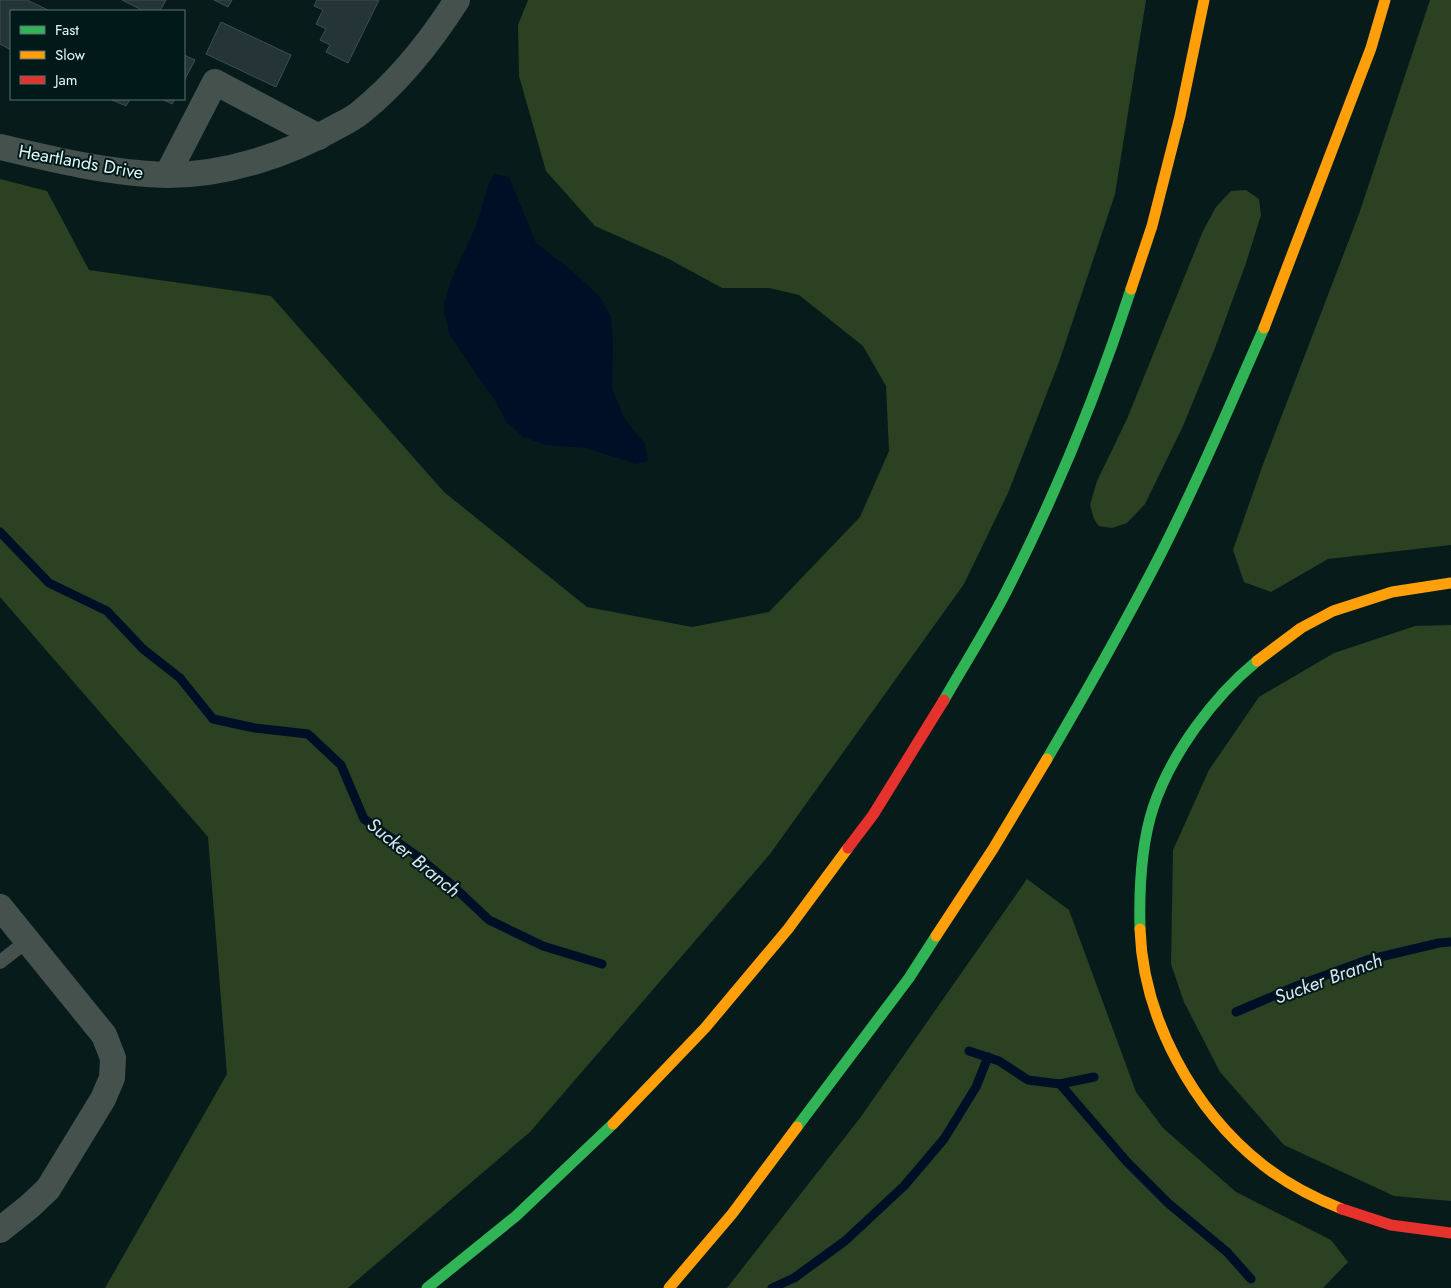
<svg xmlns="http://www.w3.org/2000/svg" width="1451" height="1288" font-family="Jost,sans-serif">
<rect width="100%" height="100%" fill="#081b1b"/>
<!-- green -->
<g fill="#2b4122">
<polygon points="528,0 1146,0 1115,194 1059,362 1008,493 964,584 770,854 530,1132 348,1288 105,1288 227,1074 208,837 0,597 0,179 47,191 89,270 271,296 444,492 587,607 692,627 769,612 860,517 889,451 886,386 863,346 799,295 769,288 722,288 667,258 595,226 546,171 519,76 518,25"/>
<polygon points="1430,0 1451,0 1451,545 1328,559 1271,592 1244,582 1233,550 1262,467 1359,214"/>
<polygon points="1246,190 1259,199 1261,215 1246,263 1215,348 1183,426 1145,504 1127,523 1112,528 1099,526 1094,519 1090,505 1097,481 1127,419 1203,231 1216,207 1231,191"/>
<polygon points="1451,625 1451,1201 1394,1196 1284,1145 1220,1072 1184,1002 1171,964 1173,850 1209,770 1259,697 1334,653 1415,626"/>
<polygon points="1027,879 1069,910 1136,1092 1163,1128 1236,1192 1331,1240 1348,1262 1323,1288 727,1288 860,1118"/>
</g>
<!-- water -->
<polygon fill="#010f26" points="495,174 509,177 536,243 571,270 599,296 611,316 613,344 612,389 625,419 645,444 648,461 636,464 586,448 545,445 524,437 507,423 496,402 450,336 443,307 451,280 476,226 489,184"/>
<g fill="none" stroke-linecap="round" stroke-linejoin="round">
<!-- stream -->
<g stroke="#010f26" stroke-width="9">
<polyline points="0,532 49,583 107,611 143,649 180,678 213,719 255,728 308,734 341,765 364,819 417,856 453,886 489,920 543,946 602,964"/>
<polyline points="1236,1012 1299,985 1367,960 1439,943 1451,942"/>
<polyline points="969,1051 999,1061 1028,1080 1060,1084 1094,1077"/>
<polyline points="1060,1084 1127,1162 1168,1203 1227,1252 1251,1279"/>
<polyline points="772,1288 794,1278 845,1241 904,1186 944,1139 976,1087 988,1057"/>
</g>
</g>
<!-- building -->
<g fill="#243437" stroke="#3d4e50">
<polygon points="0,0 27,0 50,11 11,11 11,50 0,44"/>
<polygon points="122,0 166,0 160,11 144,11"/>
<polygon points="214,0 232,0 228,7"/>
<polygon points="317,0 379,0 348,63 326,52 330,45 320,40 326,29 316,24 323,10 314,6"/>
<polygon points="221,22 291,55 276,87 206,54"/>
<polygon points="184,55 195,60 184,81"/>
<polygon points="110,99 130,99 126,106"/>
<polygon points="162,99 175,99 172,104"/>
</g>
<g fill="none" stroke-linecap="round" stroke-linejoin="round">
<!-- lane -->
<polyline stroke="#44514d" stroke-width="14" points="0,962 27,941"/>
<!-- street -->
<g stroke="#44514d" stroke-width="26">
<path d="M0,147C54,160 109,173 165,175C223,176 288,155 338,126C346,122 354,118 361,112C399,81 431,41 457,0"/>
<polyline points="167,175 215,82 319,137"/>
<polyline points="0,907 104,1035 113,1058 112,1078 103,1099 48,1189 30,1206 0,1230"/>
</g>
<!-- fast -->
<g stroke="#30b455" stroke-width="11">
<path d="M944,700C965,663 989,626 1008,588C1057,492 1098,391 1131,289"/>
<path d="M1047,759C1084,696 1120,632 1154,567C1194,490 1229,407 1264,328"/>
<path d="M1140,929C1139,890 1141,845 1153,808C1171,754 1213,697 1257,661"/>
<polyline points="797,1127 909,978 936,936"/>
<polyline points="427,1288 516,1216 613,1124"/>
</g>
<!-- slow -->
<g stroke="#ff9f0a" stroke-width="11">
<polyline points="1131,289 1152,226 1180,116 1204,0"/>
<polyline points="1264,328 1371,48 1385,0"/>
<polyline points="1257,661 1301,628 1333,611 1392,592 1451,583"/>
<path d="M1140,929C1143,1018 1193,1110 1263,1165C1287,1184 1314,1198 1342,1209"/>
<polyline points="936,936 993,849 1047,759"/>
<polyline points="613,1124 705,1028 788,929 848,848"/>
<polyline points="669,1288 732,1214 797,1127"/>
</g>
<!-- jam -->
<g stroke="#e5322d" stroke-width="11">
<polyline points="848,848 873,815 944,700"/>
<polyline points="1342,1209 1391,1225 1451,1233"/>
</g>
</g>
<g text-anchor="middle" stroke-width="4" stroke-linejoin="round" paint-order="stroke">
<!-- street labels -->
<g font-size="18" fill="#e0f8f7" stroke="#021919">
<text transform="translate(81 162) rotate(10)" y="6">Heartlands Drive</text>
</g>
<!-- water labels -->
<g font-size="19" font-style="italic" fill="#d9e5f5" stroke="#021919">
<text transform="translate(414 857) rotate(39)" y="7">Sucker Branch</text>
<text transform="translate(1328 978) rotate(-20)" y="7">Sucker Branch</text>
</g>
</g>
<!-- legend -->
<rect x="10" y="10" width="175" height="90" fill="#021919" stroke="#5b7272"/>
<rect x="20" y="26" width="25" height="8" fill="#30b455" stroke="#5b7272"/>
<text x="55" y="35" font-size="15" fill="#e0f8f7">Fast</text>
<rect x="20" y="51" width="25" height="8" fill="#ff9f0a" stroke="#5b7272"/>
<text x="55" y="60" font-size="15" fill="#e0f8f7">Slow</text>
<rect x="20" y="76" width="25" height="8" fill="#e5322d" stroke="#5b7272"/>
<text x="55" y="85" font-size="15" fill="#e0f8f7">Jam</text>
</svg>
